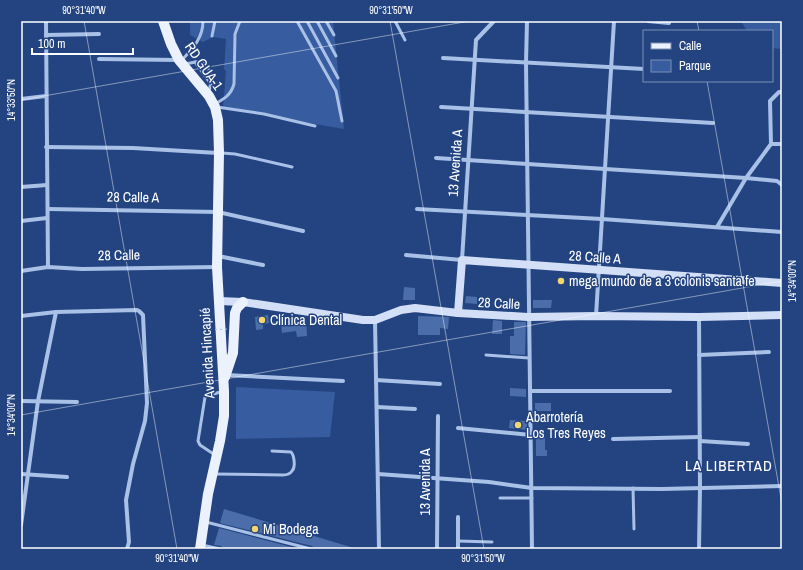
<svg xmlns="http://www.w3.org/2000/svg" width="803" height="570" font-family="'Archivo Narrow',sans-serif">
<rect width="100%" height="100%" fill="#234481"/>
<!-- green -->
<g fill="#375c9f">
<polygon points="190,21 333,21 344,129 223,108 226,71 224,69 226,39 213,37 203,42 190,35"/>
<polygon points="741,21 782,21 782,49 772,48 772,31 747,31"/>
<polygon points="236,387 335,392 330,437 236,439"/>
</g>
<!-- building -->
<g fill="#4b6daa">
<polygon points="404,287 415,288 415,300 403,300"/>
<polygon points="466,296 477,297 477,304 465,303"/>
<polygon points="533,300 552,300 551,308 533,308"/>
<polygon points="268,315 269,323 263,324 263,329 256,330 255,317"/>
<polygon points="280,315 306,319 307,336 297,337 296,331 282,333"/>
<polygon points="418,316 449,317 448,329 440,328 440,335 418,335"/>
<polygon points="493,320 502,321 502,334 492,334"/>
<polygon points="514,322 526,322 525,355 510,354 510,336 514,336"/>
<polygon points="510,388 526,389 526,397 510,396"/>
<rect x="535" y="403" width="16" height="8"/>
<polygon points="510,420 527,421 527,430 509,428"/>
<polygon points="536,436 545,437 545,450 547,450 547,456 536,456"/>
<polygon points="224,509 354,548 354,549 314,549 312,546 220,523"/>
<polygon points="219,528 299,549 223,549 221,546 214,545"/>
</g>
<g fill="none" stroke-linecap="round" stroke-linejoin="round">
<!-- path -->
<polyline stroke="#a9c0e7" stroke-width="1" stroke-dasharray="2 3" stroke-linecap="butt" points="205,330 203,313 211,313"/>
<!-- service -->
<g stroke="#a9c0e7" stroke-width="3">
<polyline points="297,21 336,91 342,121"/>
<polyline points="307,21 338,78"/>
<polyline points="317,21 336,56"/>
<polyline points="326,21 334,35"/>
<polyline points="395,21 405,40"/>
<polyline points="212,36 215,21"/>
<path d="M182,60C193,48 203,38 203,21"/>
<polyline points="195,62 211,84"/>
<polyline points="185,64 201,61 205,62 212,76 209,92"/>
<path d="M215,104C224,99 231,95 234,84L235,34L240,21"/>
<polyline points="217,107 264,114 315,126"/>
<polyline points="222,153 235,154 292,167"/>
<polyline points="486,355 529,358"/>
<polyline points="215,455 200,445 198,441 205,397 223,391"/>
<path d="M214,474L283,475C286,475 290,474 292,471C296,467 294,455 291,452L272,451"/>
<polyline points="633,488 634,529"/>
<polyline points="500,498 532,498"/>
<polyline points="206,522 311,549"/>
<polyline points="458,541 492,542"/>
<polyline points="202,545 220,549"/>
</g>
<!-- minor -->
<g stroke="#a9c0e7" stroke-width="4">
<polyline points="46,21 48,267"/>
<polyline points="527,21 526,63 532,549"/>
<polyline points="648,21 669,23"/>
<polyline points="46,35 99,34"/>
<polyline points="443,58 644,69"/>
<polyline points="99,59 178,60"/>
<polyline points="21,99 46,96"/>
<polyline points="441,107 713,123"/>
<polyline points="771,144 782,144"/>
<polyline points="46,147 133,148 218,153"/>
<polyline points="436,158 746,178 777,181 782,185"/>
<polyline points="21,187 47,185"/>
<polyline points="48,209 218,212 303,231"/>
<polyline points="417,209 602,219 782,232"/>
<polyline points="21,221 47,218"/>
<polyline points="717,227 746,178 771,144 770,101 779,92 782,92"/>
<polyline points="406,255 462,260 476,40 494,21"/>
<polyline points="218,256 263,265"/>
<polyline points="21,271 48,267 82,269 217,267"/>
<polyline points="21,316 56,312 137,310 139,311 143,315 147,403 145,421 133,464 126,500 129,542 127,549"/>
<polyline points="596,316 614,21"/>
<polyline points="375,320 379,549"/>
<polyline points="699,355 769,352"/>
<polyline points="226,375 343,381"/>
<polyline points="376,380 440,384"/>
<polyline points="530,391 670,391"/>
<polyline points="21,401 77,402"/>
<polyline points="377,407 415,409"/>
<polyline points="458,428 531,435"/>
<polyline points="613,439 700,437"/>
<polyline points="700,441 748,444"/>
<polyline points="21,474 67,477"/>
<polyline points="378,474 489,482 532,488 662,489 782,486"/>
<polyline points="458,517 458,549"/>
<polyline points="21,525 38,401 56,312"/>
<polyline points="437,549 438,416"/>
<polyline points="699,549 700,488 699,317"/>
</g>
<!-- secondary -->
<g stroke="#d3dff6" stroke-width="8">
<polyline points="219,301 243,302 363,320 375,320 401,310 415,308 458,313 528,317 596,316 699,317 782,315"/>
<polyline points="458,313 462,260 782,283"/>
</g>
<!-- primary -->
<g stroke="#ebf1fd" stroke-width="10">
<polyline points="163,21 171,44 179,60 209,96 215,107 218,120 219,153 217,267 224,391 224,416 220,441 208,494 200,549"/>
<polyline points="225,377 233,353 235,313 237,308 243,302"/>
</g>
<!-- path-bridge -->
<polyline stroke="#a9c0e7" stroke-width="1" stroke-dasharray="2 3" stroke-linecap="butt" points="205,330 230,329"/>
</g>
<!-- ticks -->
<path fill="none" stroke="#fff" stroke-width="1" stroke-opacity="0.45" d="M84,21L177,549M390,21L484,549M697,21L699,31M707,81L782,504M21,100L470,21M21,415L782,281"/>
<!-- markers -->
<g fill="#f3d76c" stroke="#234481" stroke-width="1.5">
<circle cx="561" cy="281" r="4"/>
<circle cx="262" cy="320" r="4"/>
<circle cx="518" cy="425" r="4"/>
<circle cx="255" cy="529" r="4"/>
</g>
<g text-anchor="middle" stroke-width="3" stroke-linejoin="round" paint-order="stroke">
<!-- street labels -->
<g font-size="14" fill="#fff" stroke="#234481">
<text transform="translate(204 66) rotate(55)" y="5">RD GUA-1</text>
<text transform="translate(455 163) rotate(-86)" y="5">13 Avenida A</text>
<text transform="translate(133 197) rotate(1)" y="5">28 Calle A</text>
<text transform="translate(119 255) rotate(-1)" y="5">28 Calle</text>
<text transform="translate(595 257) rotate(4)" y="5">28 Calle A</text>
<text transform="translate(499 303) rotate(3)" y="5">28 Calle</text>
<text transform="translate(207 353) rotate(-93)" y="5">Avenida Hincapié</text>
<text transform="translate(425 482) rotate(-90)" y="5">13 Avenida A</text>
</g>
<!-- poi labels -->
<g font-size="14" fill="#fff" stroke="#234481" text-anchor="start">
<text x="569" y="286">mega mundo de a 3 colonis santa fe</text>
<text x="270" y="325">Clínica Dental</text>
<text x="526" y="422">Abarrotería<tspan x="526" dy="16">Los Tres Reyes</tspan></text>
<text x="263" y="534">Mi Bodega</text>
</g>
<!-- neighbourhood labels -->
<g font-size="15" letter-spacing="1" fill="#fff" stroke="#234481">
<text x="729" y="471">LA LIBERTAD</text>
</g>
</g>
<!-- border -->
<rect width="803" height="570" fill="none" stroke="#234481" stroke-width="44"/>
<!-- legend -->
<rect x="643" y="30" width="130" height="52" fill="#234481" stroke="#7b8fb3"/>
<rect x="651" y="43" width="20" height="6" fill="#ebf1fd" stroke="#7b8fb3"/>
<text x="679" y="50" font-size="12" fill="#ffffff">Calle</text>
<rect x="651" y="60" width="20" height="12" fill="#375c9f" stroke="#7b8fb3"/>
<text x="679" y="70" font-size="12" fill="#ffffff">Parque</text>
<!-- scale -->
<path d="M32 48v6h101v-6" fill="none" stroke="#ffffff" stroke-width="2"/>
<text x="38" y="48" font-size="12" fill="#ffffff" stroke="#234481" stroke-width="3" paint-order="stroke">100 m</text>
<rect x="22" y="22" width="759" height="526" fill="none" stroke="#fff" stroke-width="1.5"/>
<g font-size="10" text-anchor="middle" fill="#fff">
<text x="84" y="14">90°31'40"W</text>
<text x="391" y="14">90°31'50"W</text>
<text transform="translate(11 100) rotate(-90)" y="4">14°33'50"N</text>
<text transform="translate(792 281) rotate(-90)" y="4">14°34'00"N</text>
<text transform="translate(11 415) rotate(-90)" y="4">14°34'00"N</text>
<text x="177" y="562">90°31'40"W</text>
<text x="483" y="562">90°31'50"W</text>
</g>
</svg>
